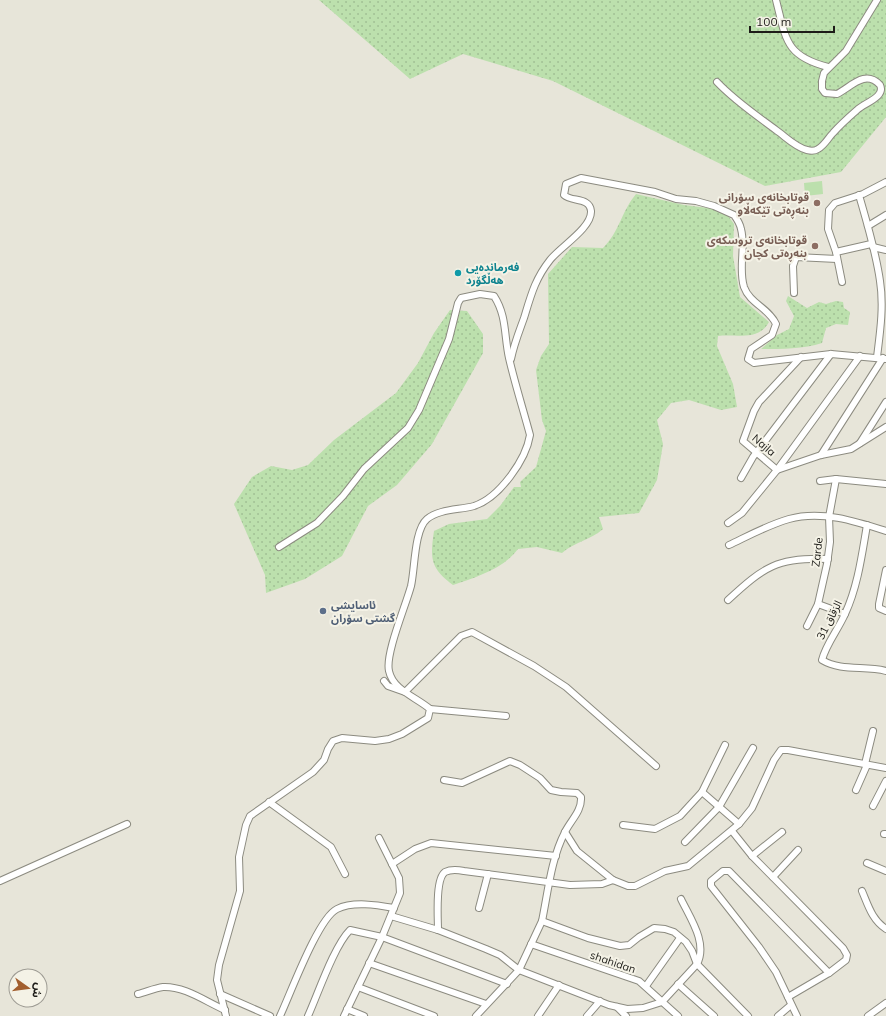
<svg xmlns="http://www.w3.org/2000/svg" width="886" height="1016" font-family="Mulish,'Noto Sans Arabic',sans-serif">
<defs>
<pattern id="green-dots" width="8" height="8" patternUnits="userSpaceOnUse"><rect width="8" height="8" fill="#bce0ad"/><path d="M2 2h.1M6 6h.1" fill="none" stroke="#a1c094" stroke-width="1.8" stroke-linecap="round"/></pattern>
</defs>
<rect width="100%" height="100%" fill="#e7e5d9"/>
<!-- green -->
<g fill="url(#green-dots)">
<polygon points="319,0 886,0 886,117 841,172 765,186 553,81 463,54 410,79"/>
<path d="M636,194L684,205L724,210L734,224L733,256L740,297L769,322C759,341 736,334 718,336L717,346L733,384L737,407L721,410L689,400L671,403L657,420L663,444L657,480L639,513L599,517L603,529C591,540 574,542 562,553L537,547L518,549C503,569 476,577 453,585C430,568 430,558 434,531L449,524L487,519L500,506L514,487H521L520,482L536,467L546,431L542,420L536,370L541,356L549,344L548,274L572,247L603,248C620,231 621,212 636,194Z"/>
<path d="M788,296L807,308L819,302L826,304L836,301L843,302L844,308L850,312L848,325L836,324L826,328L822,343C804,349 780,349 761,349L777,335L789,329L794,316L786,301Z"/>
<polygon points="450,310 467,311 483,334 483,353 432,444 397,485 368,506 342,556 305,579 266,593 265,575 234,504 252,477 271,466 292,470 308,465 334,440 396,393 418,363 434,333"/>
</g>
<!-- pitch -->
<polygon fill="#bce0ad" points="822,181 823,194 805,196 804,183"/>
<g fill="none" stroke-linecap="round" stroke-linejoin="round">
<!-- minor casing -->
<g stroke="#8c8b80" stroke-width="8">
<g id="minor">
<path d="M776,0C786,39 785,56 828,67"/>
<path d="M717,82C735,101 756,115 776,130C786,137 795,147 807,150C811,151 815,151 818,149C825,145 828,138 833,133C840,125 849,117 857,110C864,103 886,97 880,85C865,69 851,87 837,94L825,93L822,89V81L824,73L846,51L877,0"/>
<path d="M859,195C867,223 876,252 880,281C884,306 880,333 877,357"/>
<polyline points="868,226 886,215"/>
<polyline points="873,247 886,250"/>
<polyline points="836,252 871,244"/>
<polyline points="842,282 836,252 828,229 829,210 835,203 863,194 886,182"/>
<polyline points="794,293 793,266 796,257 837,259"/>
<polyline points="801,357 759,402 754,411 743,441 777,470 821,455 851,449 886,427"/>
<path d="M511,359C514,344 519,332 524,318C531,295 535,279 550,260C560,247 592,228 591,211C590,197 571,202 564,195L566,184L581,178L655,192L676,199L696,201L714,206L734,215C737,219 740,224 741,229C746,248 738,268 744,287C750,304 769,308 776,324L772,335L751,349L748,359L754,363L831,354L886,359"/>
<polyline points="860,443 886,402"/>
<polyline points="821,455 883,358"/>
<polyline points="741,478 753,457 831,354"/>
<polyline points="820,481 836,479 886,484"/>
<polyline points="728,523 742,513 777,470 860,356"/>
<path d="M867,525C862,554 858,586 845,614C838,630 826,644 822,660C842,672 865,665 886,671"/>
<path d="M729,545C748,536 768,525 789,519C821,510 855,521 886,531"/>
<polyline points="886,570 879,604 879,608 886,611"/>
<path d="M728,600C764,567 777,557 828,559"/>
<polyline points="818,604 845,614"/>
<polyline points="807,626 818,604 827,564 830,542 829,517 836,479"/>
<polyline points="384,681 388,686 405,692 461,636 472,632 534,666 566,687 656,766"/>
<polyline points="430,709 506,716"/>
<polyline points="865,764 873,731"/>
<path d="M444,780L462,783L510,761L520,765L540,778L551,790L561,792L577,793L581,797C582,811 571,820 565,832C551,859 548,892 542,921L519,970L476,1016"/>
<polyline points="856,790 867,765"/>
<polyline points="702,792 739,824"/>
<polyline points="269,802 331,847 345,874"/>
<polyline points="873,806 886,781"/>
<polyline points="623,825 655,829 680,816 702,792 725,745"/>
<polyline points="732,831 752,856 843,948 847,955 846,960 829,973 788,997"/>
<polyline points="565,832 577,851 613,880"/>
<polyline points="884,834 886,834"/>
<polyline points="685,842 719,807 753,748"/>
<polyline points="752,856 782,832"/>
<polyline points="867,863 886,871"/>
<polyline points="392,864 415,849 431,843 556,856"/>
<polyline points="773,877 798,850"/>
<polyline points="0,881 127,824"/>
<path d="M862,891C868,905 872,920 886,929"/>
<polyline points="479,908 488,874"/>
<path d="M391,916L438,930L486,949L500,955L519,970L609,1005L627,1009L643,1008L662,1002L697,964C708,943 690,918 681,899"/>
<polyline points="542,921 588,938 620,946 629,945 639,937 654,928 665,929 674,932 686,942 692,951 697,964 748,1016"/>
<path d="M438,930C438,918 435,879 445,872C451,869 459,870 464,871L570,885L602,884L613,880L628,886H635L665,871L688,866L739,824L752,808L774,760L781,750H788L886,768"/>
<polyline points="531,944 639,981 678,1016"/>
<polyline points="369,963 486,1004"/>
<polyline points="678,984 714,1016"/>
<polyline points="646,986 680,938"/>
<polyline points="358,987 434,1016"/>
<path d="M138,994C146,992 155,988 163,987C185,986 206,1002 225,1010"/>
<polyline points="220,994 270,1016"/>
<polyline points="617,1007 626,1016"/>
<polyline points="347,1009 364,1016"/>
<path d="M226,1016L217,980L219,965L240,891L239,857L246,825L250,816L313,772L324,760L328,749L333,741L342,738L375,741L389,739L402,734L428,718L430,709C416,697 393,690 389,671C385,654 406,605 411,586C415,569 414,530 427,519C439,509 459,510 474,506C499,498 526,460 530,435C523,409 515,384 509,358C504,336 507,316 494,296L480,294L461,298L458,303L449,339L419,410L408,428L364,469L343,496L317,523L279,547"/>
<path d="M280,1016C290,995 318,918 337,909C353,901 377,905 394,908"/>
<path d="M308,1016C318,994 334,946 350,930L382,937L507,984"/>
<polyline points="344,1016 382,937 400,893 399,878 379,838"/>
<polyline points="538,1016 559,985"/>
<polyline points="587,1016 600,1001"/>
<polyline points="778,1016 791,1005"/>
<polyline points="797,1016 776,972 759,947 711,886 711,881 723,871 729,871 829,973"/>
<polyline points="868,1016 886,1003"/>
</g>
</g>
<!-- minor -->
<use href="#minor" stroke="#fff" stroke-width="6"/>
</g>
<!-- markers -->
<g fill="#8d6e63" stroke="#f4f2e6" stroke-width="1.5">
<circle cx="817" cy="203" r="4"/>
<circle cx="815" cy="246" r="4"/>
</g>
<circle fill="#0f9aa8" stroke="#f4f2e6" stroke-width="1.5" cx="458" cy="273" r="4"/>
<circle fill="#5c6f8a" stroke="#f4f2e6" stroke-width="1.5" cx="323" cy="611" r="4"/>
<g text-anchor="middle" stroke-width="4" stroke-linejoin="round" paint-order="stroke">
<!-- education labels -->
<g font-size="11" font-weight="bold" fill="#785e54" stroke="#f4f2e6" text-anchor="end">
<text x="809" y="201">قوتابخانەی سۆرانی<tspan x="809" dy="13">بنەڕەتی تێکەڵاو</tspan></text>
<text x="807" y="244">قوتابخانەی تروسکەی<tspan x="807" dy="13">بنەڕەتی کچان</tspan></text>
</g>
<!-- culture labels -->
<g font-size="11" font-weight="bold" fill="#0d838f" stroke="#f4f2e6" text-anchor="start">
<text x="466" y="271">فەرماندەیی<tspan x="466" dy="13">هەڵگۆرد</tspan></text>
</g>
<!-- street labels -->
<g font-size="11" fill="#1d1c18" stroke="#f4f2e6">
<text transform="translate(764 445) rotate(41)" y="4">Najla</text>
<text transform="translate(817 552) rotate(-83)" y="4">Zarde</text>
<text transform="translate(829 620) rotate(-63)" y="4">الزقاق 31</text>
<text transform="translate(613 962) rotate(19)" y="4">shahidan</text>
</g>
<!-- service labels -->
<g font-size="11" font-weight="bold" fill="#4e5e75" stroke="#f4f2e6" text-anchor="start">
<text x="331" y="609">ئاسایشی<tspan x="331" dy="13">گشتی سۆران</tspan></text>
</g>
</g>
<!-- north arrow -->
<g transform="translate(28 988) rotate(104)"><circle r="19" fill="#f4f2e6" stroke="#9e9c94"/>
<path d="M0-3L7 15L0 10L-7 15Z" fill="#a25e2e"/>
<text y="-6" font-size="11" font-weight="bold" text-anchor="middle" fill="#1d1c18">ش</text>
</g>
<!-- scale -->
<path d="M750 26v6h84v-6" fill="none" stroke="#1d1c18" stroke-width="2"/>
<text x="756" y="26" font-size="12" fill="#1d1c18" stroke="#f4f2e6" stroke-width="3" paint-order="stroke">100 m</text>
</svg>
